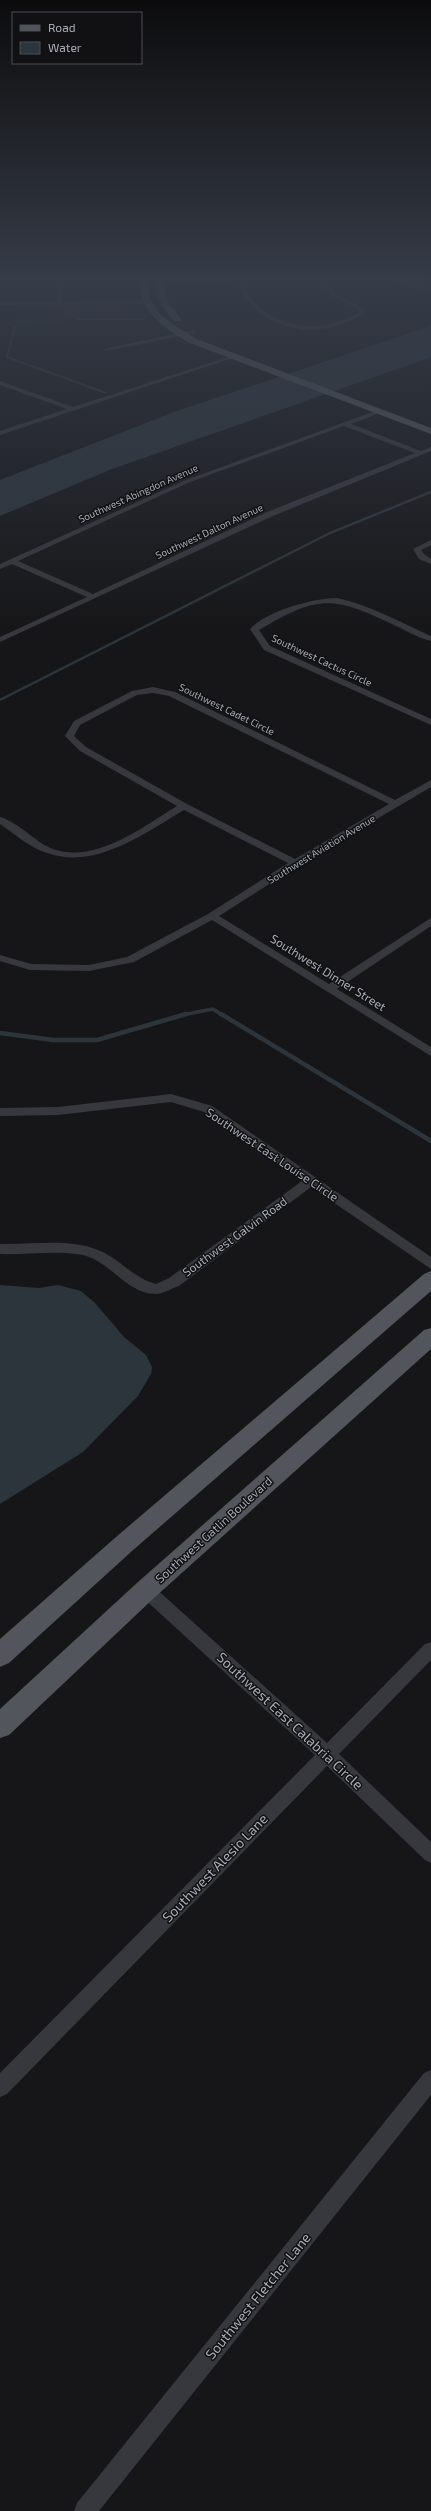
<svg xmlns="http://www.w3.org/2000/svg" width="431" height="2511" font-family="'Exo 2',sans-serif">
<rect width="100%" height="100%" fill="#161618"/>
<!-- built -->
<g fill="#222225">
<polygon points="166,281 232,281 233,286 166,285"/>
<polygon points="64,306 139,306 149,317 62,317"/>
</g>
<!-- green -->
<g fill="#1e261f">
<polygon points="70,281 136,281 137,299 128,301 70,301 66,300"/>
<polygon points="17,319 76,319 15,327"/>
</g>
<!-- water -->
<g fill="#2c353c">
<polygon points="431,326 431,357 112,469 0,516 0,480 174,412"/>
<polygon points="0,1285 39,1288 58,1285 81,1291 95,1303 124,1337 146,1355 152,1367 151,1374 138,1396 83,1452 0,1504"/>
</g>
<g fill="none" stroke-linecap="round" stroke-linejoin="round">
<!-- stream-far3 -->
<g stroke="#2c353c" stroke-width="2">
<polyline points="76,319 144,319"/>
<polyline points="15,327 7,357 106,393"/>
</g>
<!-- stream-far2 -->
<polyline stroke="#2c353c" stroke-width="2.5" points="0,700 330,533 431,492"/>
<!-- stream-far1 -->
<polyline stroke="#2c353c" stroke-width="3.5" points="182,1015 213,1009 222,1015"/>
<!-- stream -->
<g stroke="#2c353c" stroke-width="4.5">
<polyline points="221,1014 431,1141"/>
<polyline points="0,1033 53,1040 97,1040 186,1014"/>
</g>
<!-- minor -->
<g fill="#37383d" fill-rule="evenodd">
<polygon points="59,281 65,281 61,301 147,300 150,302 147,304 0,305 0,301 55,301"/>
<path d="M238,281H244C252,313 289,329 320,326C334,325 346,319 358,313L359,310L356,308L330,295L322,281H328L334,293L365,310L363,315C350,321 336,327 322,329C288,334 247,316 238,281Z"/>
<polygon points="392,281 402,281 431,288 431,292"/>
<polygon points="194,330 196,333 106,351 103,349"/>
<polygon points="231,356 236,357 0,435 0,431 67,409 0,385 0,381 73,407"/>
<path d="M378,410L380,413L351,424L421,451L431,447V451L273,516L0,642V637L87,597L12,564L0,569V564L186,480ZM344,426L415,453L267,512L93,594L18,561L190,482Z"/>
<polygon points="431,540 431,545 421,550 425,555 431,559 431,564 419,559 413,549"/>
<path d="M337,598C370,605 400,622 431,636V641C418,638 405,630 392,624C331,595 317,596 259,630L270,646L431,719V725L264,650L250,629C267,611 313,598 337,598Z"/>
<path d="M153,687L175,692L395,800L431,780V787L299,865L219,916L329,984L431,918V926L337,989L431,1047V1056L212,920L134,962L89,971L30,970L0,961V955L31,964L89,965L127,957L208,914L288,863L184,810C143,834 96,870 47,853C30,848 15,834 0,824V817C19,822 34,842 53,849C95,864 143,827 177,806L80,751L65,736L74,721L132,691ZM153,693L169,696L389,804L295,859L187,804L86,747L74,736L80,725L137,695Z"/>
<path d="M171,1094L212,1106L431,1257V1269L311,1187L179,1286C172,1288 163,1294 156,1294C127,1294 110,1261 83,1255C56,1250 27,1255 0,1254V1244C32,1245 67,1238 98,1250C119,1258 133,1278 156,1284L169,1278L302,1181L204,1112L171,1102L58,1115L0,1116V1108L58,1107Z"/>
<polygon points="146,1583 152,1585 327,1743 425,1644 431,1642 431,1660 339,1754 431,1842 431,1863 425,1860 327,1766 7,2094 0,2097 0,2073 315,1755 140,1595 138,1590 140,1585"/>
<polygon points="431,2070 431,2095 99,2511 74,2511 77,2503 424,2073"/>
</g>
<!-- primary -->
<g fill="#53555c" fill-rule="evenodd">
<path d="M140,281H148L149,295L157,311L172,324L197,339L431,428V434L190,343C166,329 139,313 140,281Z"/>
<path d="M155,281H163L168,302L181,319L180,321H174C163,309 155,298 155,281Z"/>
<polygon points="431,1271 431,1291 132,1551 9,1663 0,1667 0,1639 116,1537 424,1274"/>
<polygon points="431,1328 431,1349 154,1598 9,1735 0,1738 0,1709 138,1582 424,1330"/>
</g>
</g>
<!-- sky -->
<linearGradient id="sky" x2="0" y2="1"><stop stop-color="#0c0c0d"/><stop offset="0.44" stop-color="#363c48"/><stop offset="1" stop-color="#363c48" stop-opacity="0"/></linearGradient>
<rect width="431" height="633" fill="url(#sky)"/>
<g text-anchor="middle" stroke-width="3" stroke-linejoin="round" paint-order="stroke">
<!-- far-street labels -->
<g font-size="10" fill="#a8adb8" stroke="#111113">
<text transform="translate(138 493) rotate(-24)" y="4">Southwest Abingdon Avenue</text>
<text transform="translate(209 531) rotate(-25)" y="4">Southwest Dalton Avenue</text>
<text transform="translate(322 660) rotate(25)" y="4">Southwest Cactus Circle</text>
<text transform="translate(227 709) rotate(26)" y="4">Southwest Cadet Circle</text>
<text transform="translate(321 849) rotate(-31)" y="4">Southwest Aviation Avenue</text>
</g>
<!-- street labels -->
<g font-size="12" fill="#a8adb8" stroke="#111113">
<text transform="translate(328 973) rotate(32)" y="4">Southwest Dinner Street</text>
<text transform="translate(272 1155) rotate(34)" y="4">Southwest East Louise Circle</text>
<text transform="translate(235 1237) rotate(-36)" y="4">Southwest Galvin Road</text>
<text transform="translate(214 1530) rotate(-42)" y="4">Southwest Gatlin Boulevard</text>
</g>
<!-- near-street labels -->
<g font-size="14" fill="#a8adb8" stroke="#111113">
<text transform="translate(290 1721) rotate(43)" y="5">Southwest East Calabria Circle</text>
<text transform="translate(215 1868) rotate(-46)" y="5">Southwest Alesio Lane</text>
<text transform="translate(258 2296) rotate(-51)" y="5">Southwest Fletcher Lane</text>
</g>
</g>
<!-- legend -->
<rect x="12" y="12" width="130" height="52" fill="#111113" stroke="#4d4f55"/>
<rect x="20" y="25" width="20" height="6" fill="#53555c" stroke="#4d4f55"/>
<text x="48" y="32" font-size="12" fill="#a8adb8">Road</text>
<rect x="20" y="42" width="20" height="12" fill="#2c353c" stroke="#4d4f55"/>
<text x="48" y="52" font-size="12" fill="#a8adb8">Water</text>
</svg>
